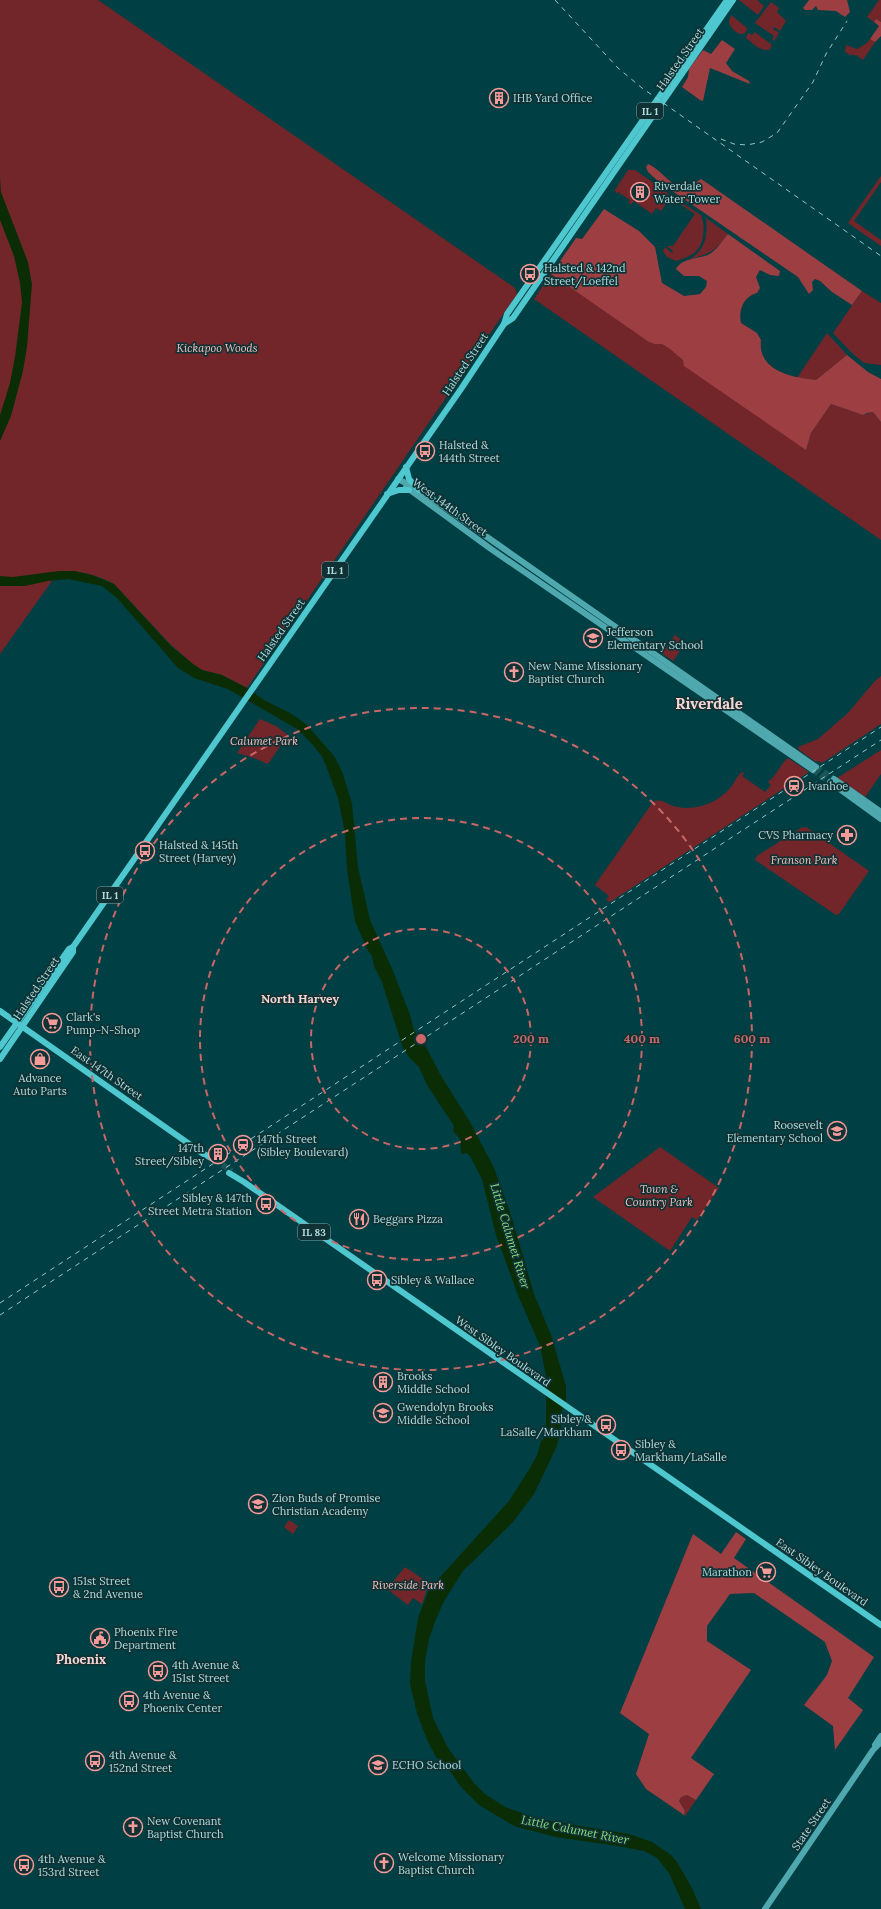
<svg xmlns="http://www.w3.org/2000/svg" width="881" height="1909" font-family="Lora,serif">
<rect width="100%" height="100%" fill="#003f43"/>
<!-- green -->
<g fill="#73262a">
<path d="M0,0H98L515,288L517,294L247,688L222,675L202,670L193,664L171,645L114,584C96,574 79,571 59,571L0,654Z"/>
<polygon points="739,0 757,0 764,6 758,15"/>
<polygon points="879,0 881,0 881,22 876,19 874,22 867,17"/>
<polygon points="771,2 779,8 777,12 786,21 780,31 774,27 773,29 779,33 774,41 772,40 774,36 755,23"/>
<path d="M731,15L747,28V30L744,34C737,35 730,28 729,21Z"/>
<path d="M755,32L772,45L770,49C761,53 753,43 746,38L748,33L752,35Z"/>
<polygon points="870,39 875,42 863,60 856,55 850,55 845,52 846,45 857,49 867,43"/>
<polygon points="628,170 635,170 668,193 666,204 661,211 656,208 652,214 634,201 631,204 628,203 630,200 618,192 616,194 615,190"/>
<polygon points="881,176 881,182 854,221 881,240 881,246 848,223"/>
<path d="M679,201L701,215C705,225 705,243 696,251C692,256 682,259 676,261L667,257L663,251L665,247L672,253L673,251L667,246H673L695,214L677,202Z"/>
<path d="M706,218L728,234C716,251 709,254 690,259C705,250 708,236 706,218Z"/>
<polygon points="551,274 655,344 662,344 670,349 806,450 811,433 831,404 863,415 873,412 881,422 881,540 534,299"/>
<polygon points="862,291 881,303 881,365 864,363 852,353 833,333"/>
<polygon points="827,333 847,355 816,380 797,378"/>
<polygon points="675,635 685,643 673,661 660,652 664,651"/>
<polygon points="881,676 881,724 822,763 819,761 816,762 799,750 798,747 818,739 848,713 874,682"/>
<polygon points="260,719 276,726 288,735 268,764 254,758 237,753"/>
<polygon points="881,750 881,774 865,797 837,778"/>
<path d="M788,758L809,772L610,902L606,900L609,896L595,885L653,802C661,798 665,803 673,806C694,812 717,804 731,787C735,782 737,776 742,772L744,773L742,776L765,792L771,785L768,782C779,773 778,767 788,758Z"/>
<polygon points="806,827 869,871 839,914 836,915 755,860 757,856 801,828"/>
<polygon points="660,1147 719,1188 697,1220 692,1217 670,1251 593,1197"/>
<polygon points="289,1520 298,1526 293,1534 284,1527"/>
<polygon points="405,1567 429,1583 422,1604 413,1598 408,1605 387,1589"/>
<polygon points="687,1795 696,1800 685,1816 684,1815 685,1811 679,1801 681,1797"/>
</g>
<!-- forest -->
<g fill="#9d3f42">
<polygon points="809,0 847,0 850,12 845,17 836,11 818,10 816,6 812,10 805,10 803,8"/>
<polygon points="876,19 881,22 881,36 875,42 870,39 879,26 874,22"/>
<polygon points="722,40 735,49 726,63 732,71 749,81 750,84 710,68 703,101 700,100 682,87 688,77 689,69 703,50 711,54"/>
<path d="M648,164C668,173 674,199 701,179L707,183L862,291L852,305L832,292L820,281L815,279L812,282L813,290L809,294L798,277L659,182L648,172L646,167Z"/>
<path d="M604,209L639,231L655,247L662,283L684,296L700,294L706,287L707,281L699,276H684L676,269C682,258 697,259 708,255C716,251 722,241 728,234L780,271L779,276L770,275L760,270L756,277L760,288L757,293C744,296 738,310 741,323L757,333L761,340C757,371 793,378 816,380L847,355L868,372L881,379V422L873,412L867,413L863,415L831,404L811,433L806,450L684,366L683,360L670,349L662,344H655L649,342L551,274L576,238L582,239Z"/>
<polygon points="736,1532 746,1539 734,1558 874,1657 848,1698 863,1710 835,1750 833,1726 804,1705 827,1675 832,1661 825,1642 754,1593 730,1594 707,1626 707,1641 751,1670 691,1758 714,1774 696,1800 687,1795 681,1797 679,1801 685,1811 684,1815 646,1789 636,1774 649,1734 620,1713 693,1534 721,1554"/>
</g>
<!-- water -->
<g fill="#0b2d06">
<polygon points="0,178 1,192 28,262 32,284 27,347 23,371 11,416 0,441 0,415 10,383 15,357 22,302 20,283 14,256 0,220"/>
<polygon points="59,571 75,571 92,575 114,584 171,646 193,664 202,670 222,675 247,688 264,700 292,714 307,725 334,756 342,771 352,804 358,867 370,920 393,971 410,1015 414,1030 424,1043 440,1074 470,1122 494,1168 511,1215 534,1294 551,1335 566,1386 566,1400 560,1415 561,1428 557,1446 534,1494 513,1522 463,1571 444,1601 436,1619 429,1639 425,1661 425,1681 433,1718 448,1748 474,1783 485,1794 505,1807 538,1819 629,1834 652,1842 671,1855 677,1862 692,1888 701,1909 685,1909 669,1873 658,1859 652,1855 644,1851 618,1846 556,1837 514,1826 479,1805 461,1787 450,1771 436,1757 427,1740 417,1713 410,1684 411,1662 418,1618 428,1592 432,1586 509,1501 530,1468 537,1455 541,1441 543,1440 546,1423 546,1376 540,1346 518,1295 496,1235 482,1179 470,1156 467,1153 461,1154 460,1139 453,1131 454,1126 427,1085 419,1067 408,1056 403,1048 382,982 374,966 372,956 367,949 355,921 347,869 345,833 338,798 323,758 313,745 297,729 228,689 194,678 178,668 117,598 102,586 68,579 48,581 25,586 0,586 0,576 13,577"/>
</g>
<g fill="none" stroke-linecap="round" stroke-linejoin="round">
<!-- secondary-tunnel -->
<g stroke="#1a565a" stroke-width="6" stroke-dasharray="6 3" stroke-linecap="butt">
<polyline points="816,767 834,779"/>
<polyline points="813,770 830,782"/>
</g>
<!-- primary-tunnel -->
<polyline stroke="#1a565a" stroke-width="6" stroke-dasharray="6 3" stroke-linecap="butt" points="215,1160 232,1171"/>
<!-- secondary -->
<g stroke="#4ea8ae" stroke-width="6">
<polyline points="398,479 419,490 450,511 816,767"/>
<polyline points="406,487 491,549 813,770"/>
<polyline points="834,779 881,812"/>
<polyline points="830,782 881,819"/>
<polyline points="875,1745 881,1736"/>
<polyline points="765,1909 873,1750 881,1742"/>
</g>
<!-- primary -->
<g stroke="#4ec7cf" stroke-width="6">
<polyline points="504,324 513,318 733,0"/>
<polyline points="406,467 409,479 419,490"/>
<polyline points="387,494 399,490 409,490"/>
<polyline points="0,1011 202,1153 215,1160"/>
<polyline points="0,1047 69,949 73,947 461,389 504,324 507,314 727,0"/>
<polyline points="0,1059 73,952 73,947"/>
<polyline points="229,1173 244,1182 881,1625"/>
</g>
<!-- rail -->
<g stroke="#95c5c8" stroke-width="1" stroke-dasharray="5 5" stroke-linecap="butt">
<polyline points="555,0 618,68 642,88 881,256"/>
<polyline points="721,139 734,144 747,145 762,142 777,133 813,82 826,54 847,21"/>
<polyline points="0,1303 881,727"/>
<polyline points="0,1315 881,740"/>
</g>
</g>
<!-- distance rings -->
<g fill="none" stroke="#c86768" stroke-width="2" stroke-dasharray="7 5">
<circle cx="421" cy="1039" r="110"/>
<circle cx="421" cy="1039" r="221"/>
<circle cx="421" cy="1039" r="331"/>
</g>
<!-- icons -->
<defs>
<g id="building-ring" transform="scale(1)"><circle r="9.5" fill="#113234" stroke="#f59b9a" stroke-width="1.5"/><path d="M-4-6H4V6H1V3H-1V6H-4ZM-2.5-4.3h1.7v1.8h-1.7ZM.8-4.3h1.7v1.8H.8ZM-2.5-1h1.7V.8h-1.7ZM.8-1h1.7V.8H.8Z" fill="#f59b9a"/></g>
<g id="bus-ring" transform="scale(1)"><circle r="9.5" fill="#113234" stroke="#f59b9a" stroke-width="1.5"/><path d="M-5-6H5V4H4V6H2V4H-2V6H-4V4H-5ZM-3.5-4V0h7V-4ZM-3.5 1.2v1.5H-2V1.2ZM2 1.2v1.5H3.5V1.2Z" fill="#f59b9a"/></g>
<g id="school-ring" transform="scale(1)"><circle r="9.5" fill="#113234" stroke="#f59b9a" stroke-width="1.5"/><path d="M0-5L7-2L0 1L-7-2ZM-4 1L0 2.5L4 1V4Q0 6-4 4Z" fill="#f59b9a"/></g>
<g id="church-ring" transform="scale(1)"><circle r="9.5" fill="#113234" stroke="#f59b9a" stroke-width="1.5"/><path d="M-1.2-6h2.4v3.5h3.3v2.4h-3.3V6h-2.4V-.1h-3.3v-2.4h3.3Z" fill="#f59b9a"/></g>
<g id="station-ring" transform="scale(1)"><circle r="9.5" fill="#113234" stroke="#f59b9a" stroke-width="1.5"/><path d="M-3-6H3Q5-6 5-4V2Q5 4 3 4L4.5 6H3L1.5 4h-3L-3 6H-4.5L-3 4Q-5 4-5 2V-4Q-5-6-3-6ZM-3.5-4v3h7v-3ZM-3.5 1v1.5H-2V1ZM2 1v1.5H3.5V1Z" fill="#f59b9a"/></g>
<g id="pharmacy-ring" transform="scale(1)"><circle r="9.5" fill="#113234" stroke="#f59b9a" stroke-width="1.5"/><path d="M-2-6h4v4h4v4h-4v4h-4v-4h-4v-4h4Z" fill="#f59b9a"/></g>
<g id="supermarket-ring" transform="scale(1)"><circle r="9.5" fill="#113234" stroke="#f59b9a" stroke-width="1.5"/><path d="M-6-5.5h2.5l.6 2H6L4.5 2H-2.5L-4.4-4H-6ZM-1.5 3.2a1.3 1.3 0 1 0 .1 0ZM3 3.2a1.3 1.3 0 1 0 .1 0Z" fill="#f59b9a"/></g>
<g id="shop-ring" transform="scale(1)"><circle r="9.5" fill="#113234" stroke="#f59b9a" stroke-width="1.5"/><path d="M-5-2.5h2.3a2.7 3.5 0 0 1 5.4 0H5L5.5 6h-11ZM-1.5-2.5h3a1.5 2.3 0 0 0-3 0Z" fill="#f59b9a"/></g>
<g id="restaurant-ring" transform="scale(1)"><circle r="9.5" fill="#113234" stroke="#f59b9a" stroke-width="1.5"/><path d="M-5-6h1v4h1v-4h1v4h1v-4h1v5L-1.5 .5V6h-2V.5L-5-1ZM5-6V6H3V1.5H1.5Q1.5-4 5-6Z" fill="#f59b9a"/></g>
<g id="civic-ring" transform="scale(1)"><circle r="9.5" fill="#113234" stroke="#f59b9a" stroke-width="1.5"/><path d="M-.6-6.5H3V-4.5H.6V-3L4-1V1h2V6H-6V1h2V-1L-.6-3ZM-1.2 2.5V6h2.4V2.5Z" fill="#f59b9a"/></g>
</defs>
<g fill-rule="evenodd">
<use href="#building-ring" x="499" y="98"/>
<use href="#building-ring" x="640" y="192"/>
<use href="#bus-ring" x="530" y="274"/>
<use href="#bus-ring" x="425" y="451"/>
<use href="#school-ring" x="593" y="638"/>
<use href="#church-ring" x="514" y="672"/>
<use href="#station-ring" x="794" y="786"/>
<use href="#pharmacy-ring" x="847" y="835"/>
<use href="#bus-ring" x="145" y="851"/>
<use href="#supermarket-ring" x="52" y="1023"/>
<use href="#shop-ring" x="40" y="1059"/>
<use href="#school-ring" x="837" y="1131"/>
<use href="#station-ring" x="243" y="1145"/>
<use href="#building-ring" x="218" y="1154"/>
<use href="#bus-ring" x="266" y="1204"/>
<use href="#restaurant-ring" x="359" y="1219"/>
<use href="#bus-ring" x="377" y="1280"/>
<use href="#building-ring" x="383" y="1382"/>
<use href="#school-ring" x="383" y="1413"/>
<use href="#bus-ring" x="606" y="1425"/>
<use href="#bus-ring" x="621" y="1450"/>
<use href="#school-ring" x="258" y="1504"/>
<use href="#supermarket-ring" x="766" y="1572"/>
<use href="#bus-ring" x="59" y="1587"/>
<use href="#civic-ring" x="100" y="1638"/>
<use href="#bus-ring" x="158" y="1671"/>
<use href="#bus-ring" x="129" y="1701"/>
<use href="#bus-ring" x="95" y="1761"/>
<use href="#school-ring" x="378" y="1765"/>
<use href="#church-ring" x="133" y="1827"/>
<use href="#church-ring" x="384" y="1863"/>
<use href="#bus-ring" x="24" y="1865"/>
</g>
<g text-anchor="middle" stroke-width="3.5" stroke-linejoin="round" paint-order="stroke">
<!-- shield labels -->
<g fill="#113234" stroke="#7ea8ab" stroke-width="1">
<rect x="637" y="103" width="26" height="16" rx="3"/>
<rect x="322" y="562" width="26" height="16" rx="3"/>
<rect x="97" y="887" width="26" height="16" rx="3"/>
<rect x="298" y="1224" width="32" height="16" rx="3"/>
</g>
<g font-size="10" font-weight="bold" fill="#addbde">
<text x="650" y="115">IL 1</text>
<text x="335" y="574">IL 1</text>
<text x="110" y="899">IL 1</text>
<text x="314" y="1236">IL 83</text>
</g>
<!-- street labels -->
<g font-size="11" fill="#addbde" stroke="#113234">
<text transform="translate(680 59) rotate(-55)" y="4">Halsted Street</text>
<text transform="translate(465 364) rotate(-56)" y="4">Halsted Street</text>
<text transform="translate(450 507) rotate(36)" y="4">West 144th Street</text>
<text transform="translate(281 630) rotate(-55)" y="4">Halsted Street</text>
<text transform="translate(36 988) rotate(-56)" y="4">Halsted Street</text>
<text transform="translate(107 1073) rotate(35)" y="4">East 147th Street</text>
<text transform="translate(503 1351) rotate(35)" y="4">West Sibley Boulevard</text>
<text transform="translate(822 1572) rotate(35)" y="4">East Sibley Boulevard</text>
<text transform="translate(811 1824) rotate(-56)" y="4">State Street</text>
</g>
<!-- poi labels -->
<g font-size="11" fill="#addbde" stroke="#113234" text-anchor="start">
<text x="513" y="102">IHB Yard Office</text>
<text x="654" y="190">Riverdale<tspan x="654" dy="13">Water Tower</tspan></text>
<text x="544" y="272">Halsted &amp; 142nd<tspan x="544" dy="13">Street/Loeffel</tspan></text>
<text x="439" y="449">Halsted &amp;<tspan x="439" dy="13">144th Street</tspan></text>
<text x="607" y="636">Jefferson<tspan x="607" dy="13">Elementary School</tspan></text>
<text x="528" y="670">New Name Missionary<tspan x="528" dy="13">Baptist Church</tspan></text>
<text x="808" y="790">Ivanhoe</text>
<text x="833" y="839" text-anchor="end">CVS Pharmacy</text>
<text x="159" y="849">Halsted &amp; 145th<tspan x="159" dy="13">Street (Harvey)</tspan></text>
<text x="66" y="1021">Clark's<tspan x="66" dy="13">Pump-N-Shop</tspan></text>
<text x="40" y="1082" text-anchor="middle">Advance<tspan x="40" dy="13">Auto Parts</tspan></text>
<text x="823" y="1129" text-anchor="end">Roosevelt<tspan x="823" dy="13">Elementary School</tspan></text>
<text x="257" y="1143">147th Street<tspan x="257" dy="13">(Sibley Boulevard)</tspan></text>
<text x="204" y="1152" text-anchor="end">147th<tspan x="204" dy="13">Street/Sibley</tspan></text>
<text x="252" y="1202" text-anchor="end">Sibley &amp; 147th<tspan x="252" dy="13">Street Metra Station</tspan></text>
<text x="373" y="1223">Beggars Pizza</text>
<text x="391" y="1284">Sibley &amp; Wallace</text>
<text x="397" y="1380">Brooks<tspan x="397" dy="13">Middle School</tspan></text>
<text x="397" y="1411">Gwendolyn Brooks<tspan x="397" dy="13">Middle School</tspan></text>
<text x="592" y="1423" text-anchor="end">Sibley &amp;<tspan x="592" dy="13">LaSalle/Markham</tspan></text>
<text x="635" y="1448">Sibley &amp;<tspan x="635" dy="13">Markham/LaSalle</tspan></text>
<text x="272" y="1502">Zion Buds of Promise<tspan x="272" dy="13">Christian Academy</tspan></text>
<text x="752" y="1576" text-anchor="end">Marathon</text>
<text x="73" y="1585">151st Street<tspan x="73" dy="13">&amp; 2nd Avenue</tspan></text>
<text x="114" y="1636">Phoenix Fire<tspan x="114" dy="13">Department</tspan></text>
<text x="172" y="1669">4th Avenue &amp;<tspan x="172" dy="13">151st Street</tspan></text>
<text x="143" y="1699">4th Avenue &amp;<tspan x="143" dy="13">Phoenix Center</tspan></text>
<text x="109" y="1759">4th Avenue &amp;<tspan x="109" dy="13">152nd Street</tspan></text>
<text x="392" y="1769">ECHO School</text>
<text x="147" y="1825">New Covenant<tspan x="147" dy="13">Baptist Church</tspan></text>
<text x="398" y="1861">Welcome Missionary<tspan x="398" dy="13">Baptist Church</tspan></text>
<text x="38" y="1863">4th Avenue &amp;<tspan x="38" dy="13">153rd Street</tspan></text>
</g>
<!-- park labels -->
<g font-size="11" font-style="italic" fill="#f7c1bf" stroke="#113234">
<text x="217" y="352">Kickapoo Woods</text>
<text x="264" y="745">Calumet Park</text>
<text x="804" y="864">Franson Park</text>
<text x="659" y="1193">Town &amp;<tspan x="659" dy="13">Country Park</tspan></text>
<text x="408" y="1589">Riverside Park</text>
</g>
<!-- neighbourhood labels -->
<g font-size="12" font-weight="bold" fill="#f7d4d2" stroke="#113234">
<text x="300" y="1003">North Harvey</text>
</g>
<!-- water labels -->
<g font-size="12" font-style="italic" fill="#89de7b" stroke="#113234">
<text transform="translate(510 1236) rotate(73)" y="4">Little Calumet River</text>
<text transform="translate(575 1830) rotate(11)" y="4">Little Calumet River</text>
</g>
<!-- quarter labels -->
<g font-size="13" font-weight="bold" fill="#f7d4d2" stroke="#113234">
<text x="81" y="1664">Phoenix</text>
</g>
<!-- district labels -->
<g font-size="15" font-weight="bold" fill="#f7d4d2" stroke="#113234">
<text x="709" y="709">Riverdale</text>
</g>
</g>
<circle cx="421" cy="1039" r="6" fill="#c86768" stroke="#113234" stroke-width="2"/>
<g font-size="12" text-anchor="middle" font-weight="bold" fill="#c86768" stroke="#113234" stroke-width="3.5" stroke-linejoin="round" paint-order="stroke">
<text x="531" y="1043">200 m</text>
<text x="642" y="1043">400 m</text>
<text x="752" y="1043">600 m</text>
</g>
</svg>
